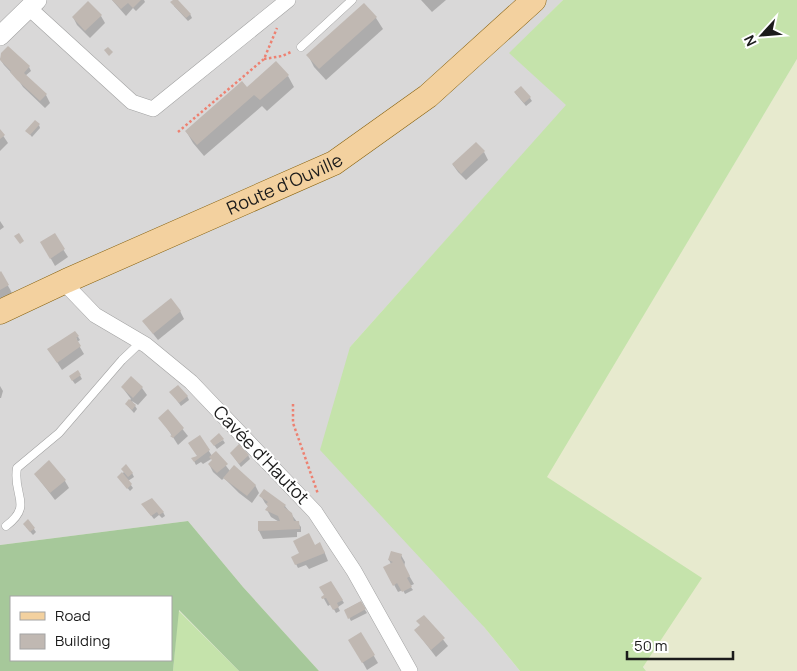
<svg xmlns="http://www.w3.org/2000/svg" width="797" height="671" font-family="Manrope,sans-serif">
<rect width="100%" height="100%" fill="#ece9e2"/>
<!-- residential -->
<polygon fill="#d9d8d8" points="0,0 563,0 510,53 567,105 350,347 484,627 520,671 319,671 243,587 188,521 0,545"/>
<!-- farmland -->
<polygon fill="#e7eace" points="797,59 797,671 646,671 546,477"/>
<!-- grass -->
<g fill="#c5e3ab">
<polygon points="563,0 797,0 797,59 547,477 702,578 643,667 646,671 520,671 484,627 320,450 350,347 566,105 509,53"/>
<polygon points="178,610 239,671 173,671"/>
</g>
<!-- forest -->
<path fill="#a6c89a" fill-rule="evenodd" d="M188,521L243,587L319,671H239L179,610L173,671H0V545ZM11,597H171V660H11Z"/>
<!-- shadow -->
<g fill="#0003">
<polygon points="112,0 144,0 145,2 136,11 133,8 126,16"/>
<polygon points="175,0 190,14 192,18 188,21 174,6"/>
<polygon points="421,0 446,0 432,12"/>
<polygon points="364,5 376,18 383,29 326,80 314,67 308,55"/>
<polygon points="101,16 105,23 90,38 77,25 73,17"/>
<polygon points="3,55 29,67 31,71 25,76 46,95 50,103 45,108 23,87 19,81 4,65 0,59"/>
<polygon points="288,76 294,87 267,111 262,106 204,156 193,143 186,131 247,89"/>
<polygon points="515,93 530,98 532,101 526,106"/>
<polygon points="39,125 40,128 32,137 27,131"/>
<polygon points="0,131 8,143 0,151"/>
<polygon points="484,152 488,160 466,180 458,172 453,165"/>
<polygon points="0,221 4,227 0,230"/>
<polygon points="54,235 68,257 55,266 42,243"/>
<polygon points="1,273 12,293 0,300 0,274"/>
<polygon points="180,311 184,319 158,340 143,321"/>
<polygon points="75,332 80,340 77,342 84,354 62,370 53,356 77,340 74,333"/>
<polygon points="78,372 82,379 75,384 70,377"/>
<polygon points="131,377 142,388 147,395 138,405 132,401 137,409 134,413 126,404 131,399 122,387"/>
<polygon points="0,386 3,391 1,398 0,398"/>
<polygon points="173,395 187,396 189,400 181,406"/>
<polygon points="168,411 188,436 178,445 167,428"/>
<polygon points="200,437 212,456 216,453 230,471 234,466 255,485 259,493 252,503 239,493 224,478 222,480 213,472 209,464 217,457 216,456 203,464 201,462 196,465 193,459 198,456 189,443"/>
<polygon points="223,440 225,443 217,449 214,445"/>
<polygon points="248,455 250,459 241,467 233,456"/>
<polygon points="124,472 132,473 134,477 128,481 133,488 130,491 118,477"/>
<polygon points="35,474 65,481 69,488 55,500"/>
<polygon points="261,496 285,506 301,527 301,532 297,532 297,537 263,539 259,531 259,522 281,523 271,517 267,510 269,507 265,503"/>
<polygon points="145,508 163,512 165,516 162,518 159,515 154,519"/>
<polygon points="28,521 36,532 33,535 26,527"/>
<polygon points="315,546 324,551 328,561 309,569 306,565 298,568 293,558"/>
<polygon points="401,555 405,562 404,567 414,584 410,586 413,590 405,594 403,590 398,592 385,568 391,564 389,560"/>
<polygon points="331,582 344,603 338,607 340,611 336,613 331,604 328,606 323,597"/>
<polygon points="360,602 367,613 351,621 345,610"/>
<polygon points="428,620 448,646 436,657 416,631"/>
<polygon points="361,634 378,663 367,670 350,640"/>
</g>
<!-- building -->
<g fill="#c0b8b2">
<polygon points="112,0 141,0 133,8 128,3 121,9"/>
<polygon points="173,0 178,0 191,14 186,18 170,2"/>
<polygon points="88,1 102,15 85,31 72,17"/>
<polygon points="364,3 377,17 319,69 306,55"/>
<polygon points="8,46 30,66 24,73 47,94 40,101 17,80 10,72 11,71 0,60 1,53"/>
<polygon points="108,47 113,52 109,56 104,50"/>
<polygon points="276,61 289,75 260,100 254,95 197,145 185,131 242,81 247,87"/>
<polygon points="521,86 531,97 524,103 514,92"/>
<polygon points="35,120 40,124 30,135 25,131"/>
<polygon points="0,129 5,135 0,139"/>
<polygon points="476,142 485,151 461,174 452,164"/>
<polygon points="19,233 24,241 20,244 14,236"/>
<polygon points="55,233 65,249 50,259 40,242"/>
<polygon points="1,271 9,285 0,290 0,272"/>
<polygon points="171,298 181,311 153,334 142,321"/>
<polygon points="75,331 79,336 76,338 81,346 57,363 47,349"/>
<polygon points="78,370 81,375 72,381 69,376"/>
<polygon points="131,376 143,387 133,398 121,387"/>
<polygon points="178,385 188,396 179,403 169,392"/>
<polygon points="129,399 136,405 132,410 125,404"/>
<polygon points="168,409 184,428 173,438 170,436 172,435 158,418"/>
<polygon points="219,433 224,439 214,446 210,441"/>
<polygon points="200,435 210,450 194,462 191,458 197,456 188,443"/>
<polygon points="239,444 249,455 239,464 230,453"/>
<polygon points="216,451 228,464 217,473 208,464 212,460 209,457"/>
<polygon points="49,460 66,480 50,493 34,474"/>
<polygon points="126,464 133,473 128,477 121,469"/>
<polygon points="234,465 256,485 247,496 223,478"/>
<polygon points="122,472 132,484 127,489 117,477"/>
<polygon points="264,489 286,505 284,507 292,513 294,521 299,521 300,529 258,531 258,521 280,521 278,516 265,510 268,506 266,504 268,502 259,496"/>
<polygon points="152,498 164,512 159,515 157,512 151,516 141,504"/>
<polygon points="28,519 35,528 30,532 23,524"/>
<polygon points="309,533 315,545 320,542 325,553 295,565 291,557 299,553 293,541"/>
<polygon points="391,551 402,554 401,558 410,576 407,578 412,587 402,592 397,583 393,586 383,567 393,562 388,560"/>
<polygon points="331,581 343,600 337,603 339,607 333,610 326,598 322,599 321,597 324,595 319,587"/>
<polygon points="361,601 366,609 348,619 344,610"/>
<polygon points="424,615 445,638 431,650 414,630 420,625 416,621"/>
<polygon points="361,632 375,655 362,663 348,640"/>
</g>
<g fill="none" stroke-linecap="round" stroke-linejoin="round">
<!-- service casing -->
<g stroke="#a2a2a2" stroke-width="9">
<g id="service">
<polyline points="301,47 352,0"/>
<path d="M6,526C34,505 12,495 17,468L59,433L122,360L141,342"/>
</g>
</g>
<!-- minor casing -->
<g stroke="#a2a2a2" stroke-width="16">
<g id="minor">
<polyline points="29,8 132,102 153,109 288,0"/>
<polyline points="66,281 70,289 95,315 146,345 191,382 315,512 354,571 410,671"/>
</g>
</g>
<!-- tertiary casing -->
<g stroke="#a2a2a2" stroke-width="20">
<polyline id="tertiary" points="0,36 37,0"/>
</g>
<!-- primary casing -->
<g stroke="#86600c" stroke-width="25">
<g id="primary">
<path id="s1" d="M0,312L66,281L334,163L428,96L534,0"/>
</g>
</g>
<!-- path -->
<g stroke="#ed8171" stroke-width="2.5" stroke-dasharray="2.5 2.5" stroke-linecap="butt">
<polyline points="264,59 282,56 291,52"/>
<polyline points="178,132 264,59 277,28"/>
<polyline points="293,404 293,423 318,494"/>
</g>
<!-- service -->
<use href="#service" stroke="#fff" stroke-width="8"/>
<!-- minor -->
<use href="#minor" stroke="#fff" stroke-width="15"/>
<!-- tertiary -->
<use href="#tertiary" stroke="#fff" stroke-width="19"/>
<!-- primary -->
<use href="#primary" stroke="#f3d19f" stroke-width="24"/>
</g>
<g text-anchor="middle" stroke-width="4" stroke-linejoin="round" paint-order="stroke">
<!-- street labels -->
<g font-size="18" fill="#1b1b1b" stroke="#fff">
<text dy="6" stroke="none"><textPath href="#s1" startOffset="312">Route d'Ouville</textPath></text>
<text transform="translate(261 455) rotate(46)" y="6">Cavée d'Hautot</text>
</g>
</g>
<!-- legend -->
<rect x="10" y="596" width="162" height="65" fill="#ffffff" stroke="#a4a4a4"/>
<rect x="20" y="612" width="25" height="8" fill="#f3d19f" stroke="#a4a4a4"/>
<text x="55" y="621" font-size="15" fill="#1b1b1b">Road</text>
<rect x="20" y="634" width="25" height="15" fill="#c0b8b2" stroke="#a4a4a4"/>
<text x="55" y="646" font-size="15" fill="#1b1b1b">Building</text>
<!-- north arrow -->
<g transform="translate(762 35) rotate(244)" stroke="#ffffff" stroke-width="4" paint-order="stroke">
<path d="M0-4L9 19L0 12L-9 19Z" fill="#1b1b1b"/>
<text y="-8" font-size="14" font-weight="bold" text-anchor="middle" fill="#1b1b1b">N</text>
</g>
<!-- scale -->
<path d="M627 651v8h106v-8" fill="none" stroke="#1b1b1b" stroke-width="2.5"/>
<text x="634" y="651" font-size="15" fill="#1b1b1b" stroke="#ffffff" stroke-width="4" paint-order="stroke">50 m</text>
</svg>
